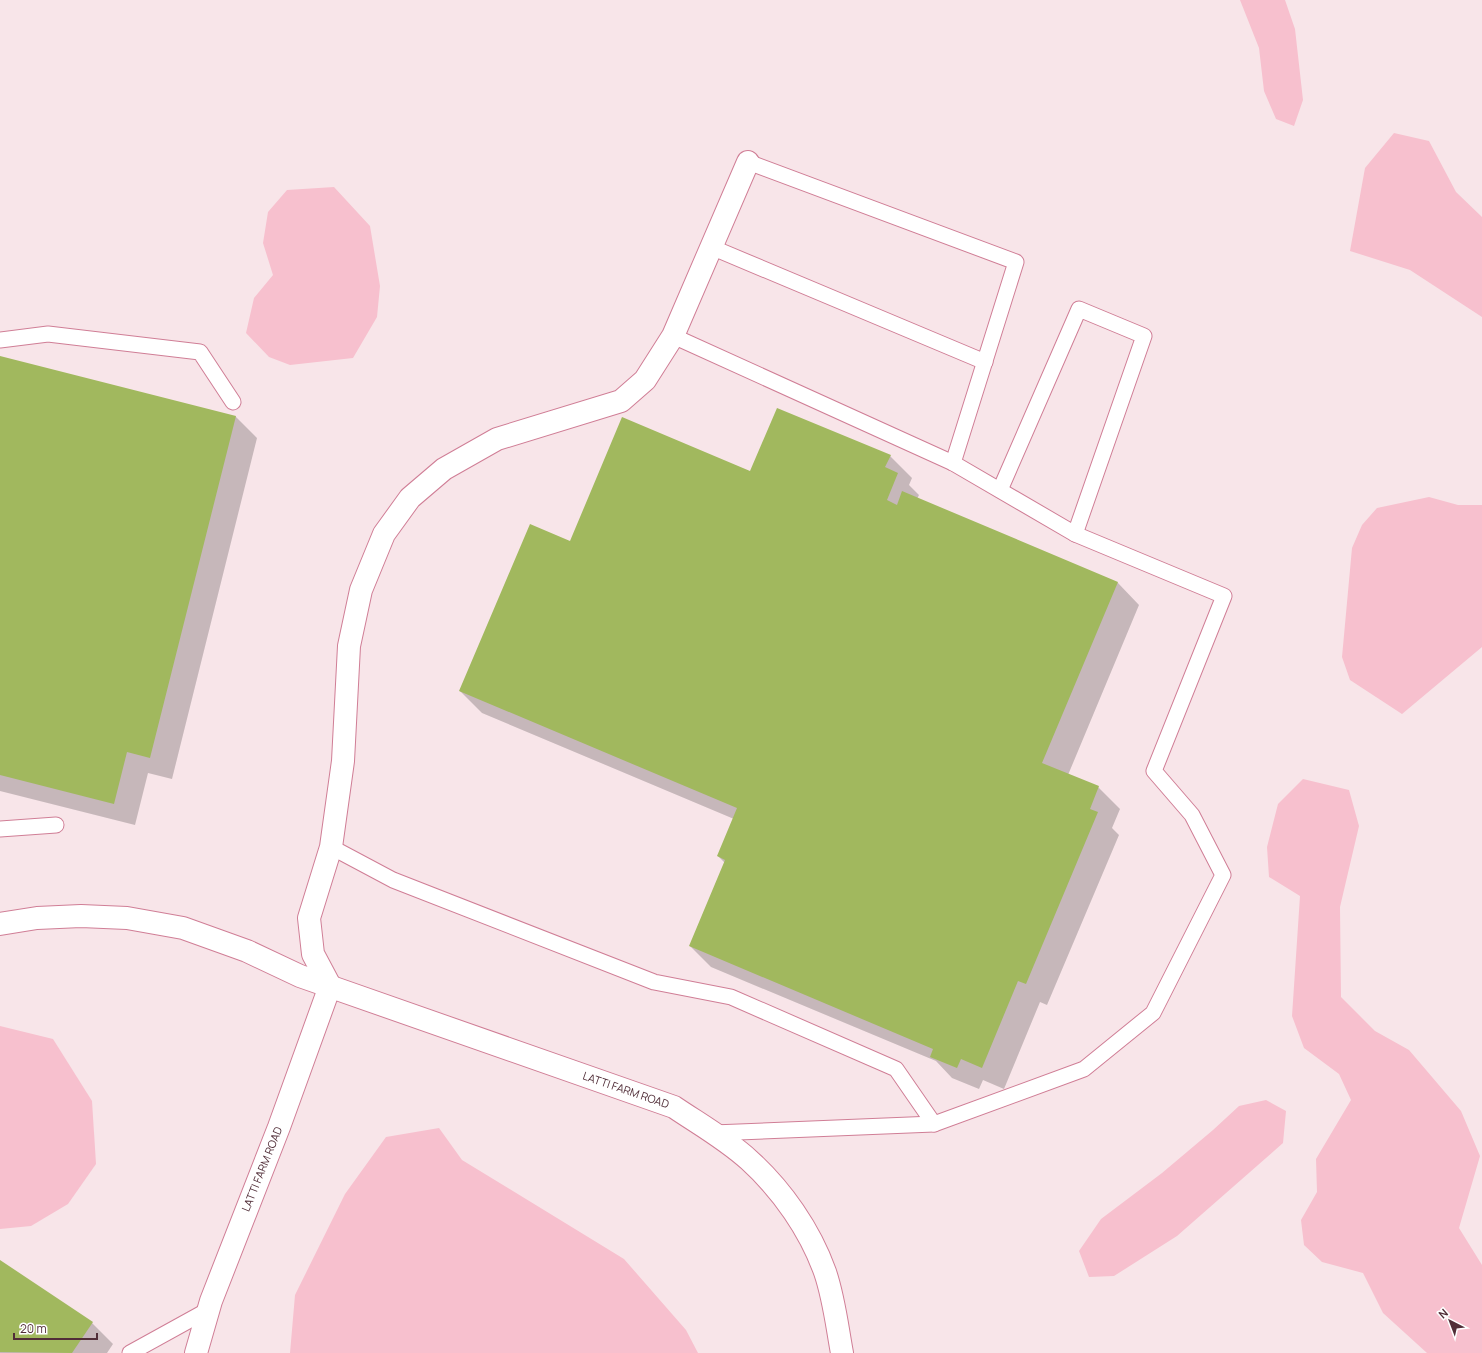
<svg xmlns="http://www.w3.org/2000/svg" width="1482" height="1353" font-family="Manrope,sans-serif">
<rect width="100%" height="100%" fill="#f8e5e9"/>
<!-- green -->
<g fill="#f7c0ce">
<polygon points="1240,0 1285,0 1295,29 1303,100 1294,126 1276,119 1264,91 1259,48"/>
<polygon points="1394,133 1429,141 1456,192 1482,217 1482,317 1410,270 1350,251 1365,168"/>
<polygon points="334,187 370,226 380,286 377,317 353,358 290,365 269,357 246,333 254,298 273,275 263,243 268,212 287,190"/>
<polygon points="1429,497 1458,505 1482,505 1482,647 1402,714 1350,680 1342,657 1352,548 1362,525 1377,508"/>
<polygon points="1303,779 1349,790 1359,826 1340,907 1341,997 1375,1031 1409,1050 1461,1111 1480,1156 1459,1228 1482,1265 1482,1353 1427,1353 1383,1313 1363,1273 1322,1262 1304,1245 1301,1220 1317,1192 1316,1159 1351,1100 1339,1074 1304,1048 1292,1016 1300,896 1269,877 1267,847 1278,804"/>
<polygon points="0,1026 53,1039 92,1101 96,1164 68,1204 31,1226 0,1229"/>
<polygon points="1266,1100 1286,1111 1283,1143 1177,1236 1114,1276 1089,1277 1079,1251 1101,1219 1162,1173 1213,1130 1239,1106"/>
<polygon points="439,1128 462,1160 624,1259 686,1330 698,1353 290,1353 295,1295 345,1194 386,1137"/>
</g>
<!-- shadow -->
<g fill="#0003">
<polygon points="0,357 236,417 257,438 172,779 148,773 135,825 0,791"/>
<polygon points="890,456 912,478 909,485 919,495 917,499 1118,583 1139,605 1068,775 1098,787 1120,809 1112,828 1119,835 1047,1005 1040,1002 1004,1089 983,1080 979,1089 952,1078 936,1061 711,967 690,946 725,863 718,856 734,819 482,713 460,691 571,542 751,472"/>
<polygon points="0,1261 92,1323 113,1344 107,1353 0,1353"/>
</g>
<!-- building -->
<g fill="#a1b85e">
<polygon points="0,356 236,416 150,758 127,752 114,804 0,775"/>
<polygon points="777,408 891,455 885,467 898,473 887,500 897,505 902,491 1118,582 1042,763 1099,786 1090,809 1098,812 1026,984 1018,981 982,1068 961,1059 957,1068 930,1057 933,1049 689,946 725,860 717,856 737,808 459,691 530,524 570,541 622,417 750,471"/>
<polygon points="0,1260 93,1322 72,1353 0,1352"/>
</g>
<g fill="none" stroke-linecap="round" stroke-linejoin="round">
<!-- service casing -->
<g stroke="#d07e96" stroke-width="17">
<g id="service">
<polyline points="748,162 1016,262 953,463"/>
<polyline points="711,247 985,362"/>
<polyline points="673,336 953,463 1075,534 1224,596 1154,771 1192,815 1223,875 1153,1013 1084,1069 934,1124 713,1133"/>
<polyline points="0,340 48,334 200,352 233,402"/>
<polyline points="1000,490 1079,309 1144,336 1075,534"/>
<polyline points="0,829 56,825"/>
<polyline points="331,847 393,880 654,982 731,997 896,1069 934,1124"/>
<polyline points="130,1353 208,1310"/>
</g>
</g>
<!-- minor casing -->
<g stroke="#d07e96" stroke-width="24">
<polyline id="minor" points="330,986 313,954 309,918 331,847 343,761 349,646 361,590 384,534 410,498 444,469 497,439 621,401 645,380 673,336 748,162"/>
</g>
<!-- tertiary casing -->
<g stroke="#d07e96" stroke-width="24">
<g id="tertiary">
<path d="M0,924L37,918L81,916L127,918L183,928L247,951L300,976L674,1107C699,1124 726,1139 749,1160C782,1190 810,1230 825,1272C834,1298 837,1326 842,1353"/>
<polyline points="196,1353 211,1301 279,1127 330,986"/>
</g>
</g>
<!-- service -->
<use href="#service" stroke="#fff" stroke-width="15"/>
<!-- minor -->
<use href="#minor" stroke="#fff" stroke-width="22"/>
<!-- tertiary -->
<use href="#tertiary" stroke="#fff" stroke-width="22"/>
</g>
<g text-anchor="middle" stroke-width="3" stroke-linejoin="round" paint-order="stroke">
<!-- street labels -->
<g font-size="11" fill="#512e38" stroke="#fff">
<text transform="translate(626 1090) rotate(19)" y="4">LATTI FARM ROAD</text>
<text transform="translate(262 1169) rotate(-68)" y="4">LATTI FARM ROAD</text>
</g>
</g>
<!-- north arrow -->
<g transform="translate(1450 1321) rotate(318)" stroke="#ffffff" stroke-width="3" paint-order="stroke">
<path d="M0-3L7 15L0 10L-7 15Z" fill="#512e38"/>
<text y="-6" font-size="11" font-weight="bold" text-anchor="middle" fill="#512e38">N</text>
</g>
<!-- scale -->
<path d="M14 1333v6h83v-6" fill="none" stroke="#512e38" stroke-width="2"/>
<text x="20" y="1333" font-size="12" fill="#512e38" stroke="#ffffff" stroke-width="3" paint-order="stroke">20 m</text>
</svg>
